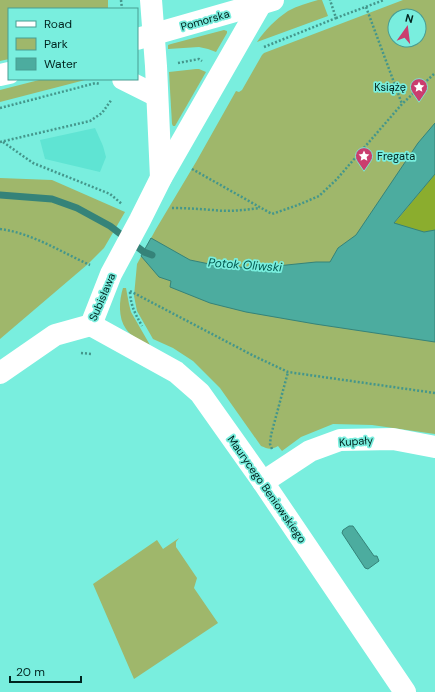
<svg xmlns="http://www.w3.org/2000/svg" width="435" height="692" font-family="'DM Sans',sans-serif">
<rect width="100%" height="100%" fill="#79eede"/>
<!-- built -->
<polygon fill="#5fe4d3" points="95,128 103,146 106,157 100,172 45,159 40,140"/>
<!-- green -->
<g fill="#9fb76b" fill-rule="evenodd">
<polygon points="0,0 108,0 108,9 9,9 9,59 0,61"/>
<path d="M318,0H322L328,16L257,42C265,30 276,19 288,11C297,6 308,3 318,0Z"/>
<path d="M403,0H435V434L372,425L333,424L301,437L282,451L278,446C271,450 268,449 261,446L220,388L193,361L173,348L153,339L137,311L134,296L137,264L156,229L196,162L236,91L239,92L242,90L262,55L264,53ZM395,16H419V40H395Z"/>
<polygon points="224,30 227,31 227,33 216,52 208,49 199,47 168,49 168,45 171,44"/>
<polygon points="196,69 199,69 206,72 175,126 173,126 172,124 169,72"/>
<polygon points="43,79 89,79 0,102 0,90"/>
<polygon points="0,178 52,180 125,212 104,248 88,264 0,339"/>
<path d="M123,288H126L129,304L131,312L150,345C142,341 131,337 126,329C118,318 119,300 123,288Z"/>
<polygon points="179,538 176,542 176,547 197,578 194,588 218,623 134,679 93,584 157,540 163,549"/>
</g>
<!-- forest -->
<polygon fill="#8bad2e" points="435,174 435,230 424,232 394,224"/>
<!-- water -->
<g fill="#4cac9f" stroke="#358379">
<polygon points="435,123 435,174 394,223 424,232 435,230 435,342 315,324 246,312 210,303 170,287 171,281 159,277 141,256 151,238 190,260 219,266 257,268 316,262 330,262 338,248 356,235 418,143"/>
<polygon points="349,526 353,526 374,556 377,556 379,561 368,569 365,568 342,533 343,530"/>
</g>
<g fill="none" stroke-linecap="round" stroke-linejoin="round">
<!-- stream -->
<polyline stroke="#358379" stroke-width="7" points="0,195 52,199 77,208 110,226 144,252 152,255"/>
<!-- path -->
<g stroke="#44968b" stroke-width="2.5" stroke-dasharray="2 2" stroke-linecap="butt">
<polyline points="121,0 122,9"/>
<polyline points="366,7 402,104"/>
<polyline points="336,18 384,0"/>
<polyline points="264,47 336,18 330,0"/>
<polyline points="178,63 199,59 202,61"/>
<polyline points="0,108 96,83 100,84"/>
<polyline points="0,142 90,121 102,113 112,99"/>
<polyline points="3,142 33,163 110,194 122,204"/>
<polyline points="192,169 272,214 298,205 319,196 336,180 402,104 435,73"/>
<path d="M172,208C186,208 199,209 213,210C229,212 244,210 260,208"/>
<path d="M0,229C32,233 61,252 90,265"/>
<polyline points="130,291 254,356 288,372 435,393"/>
<path d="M130,292C131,307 135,313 142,326"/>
<polyline points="81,353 92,354"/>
<polyline points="272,449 270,444 271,435 288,372"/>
</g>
<!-- street -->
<g stroke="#fff" stroke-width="22">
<polyline points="151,0 156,66 161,178"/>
<polyline points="91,325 176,372 200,393 263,482 405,692"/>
<polyline points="91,325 111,274 140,220 161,178 263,0"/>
<polyline points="0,373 55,335 91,325"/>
<polyline points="263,482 310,451 340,440 393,439 435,447"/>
</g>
<!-- secondary -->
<g stroke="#fff" stroke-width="22">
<polyline points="137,39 260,4 273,0"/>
<polyline points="0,75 9,73"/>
<polyline points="123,79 157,96"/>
</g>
</g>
<!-- icons -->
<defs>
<g id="sight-pin" transform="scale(0.9)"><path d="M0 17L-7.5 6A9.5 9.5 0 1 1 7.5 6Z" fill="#ca3d6e" stroke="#79eede"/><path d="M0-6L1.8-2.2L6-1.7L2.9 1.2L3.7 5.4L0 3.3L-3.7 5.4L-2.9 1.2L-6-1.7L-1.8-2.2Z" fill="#fff"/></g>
</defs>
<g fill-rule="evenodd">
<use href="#sight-pin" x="419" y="87"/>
<use href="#sight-pin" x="364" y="156"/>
</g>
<g text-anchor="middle" stroke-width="3.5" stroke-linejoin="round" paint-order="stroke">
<!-- street labels -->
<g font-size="11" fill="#00241f" stroke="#79eede">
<text transform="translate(205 20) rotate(-16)" y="4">Pomorska</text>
<text transform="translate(102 297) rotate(-67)" y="4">Subisława</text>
<text transform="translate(356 441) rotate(-4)" y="4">Kupały</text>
<text transform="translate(267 489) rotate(55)" y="4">Maurycego Beniowskiego</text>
</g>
<!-- poi labels -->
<g font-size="11" fill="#00241f" stroke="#79eede" text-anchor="end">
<text x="406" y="91">Książę</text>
<text x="377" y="160" text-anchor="start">Fregata</text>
</g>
<!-- water labels -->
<g font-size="12" font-style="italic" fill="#035a51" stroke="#79eede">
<text transform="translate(245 265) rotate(4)" y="4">Potok Oliwski</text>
</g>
</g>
<!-- legend -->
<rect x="8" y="8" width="130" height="72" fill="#79eede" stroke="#499d92"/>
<rect x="16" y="21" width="20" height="6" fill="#ffffff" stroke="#499d92"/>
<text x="44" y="28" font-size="12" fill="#00241f">Road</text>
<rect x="16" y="38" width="20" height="12" fill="#9fb76b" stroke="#499d92"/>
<text x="44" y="48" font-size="12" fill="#00241f">Park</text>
<rect x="16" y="58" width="20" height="12" fill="#4cac9f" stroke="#499d92"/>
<text x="44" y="68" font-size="12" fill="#00241f">Water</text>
<!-- north arrow -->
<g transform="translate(407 28) rotate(14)"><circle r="19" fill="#79eede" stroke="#499d92"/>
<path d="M0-3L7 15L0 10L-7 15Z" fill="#ca3d6e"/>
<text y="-6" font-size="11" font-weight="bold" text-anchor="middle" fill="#00241f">N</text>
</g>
<!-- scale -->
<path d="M10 676v6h71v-6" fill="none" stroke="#00241f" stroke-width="2"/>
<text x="16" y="676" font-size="12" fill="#00241f" stroke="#79eede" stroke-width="3" paint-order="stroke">20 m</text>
</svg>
